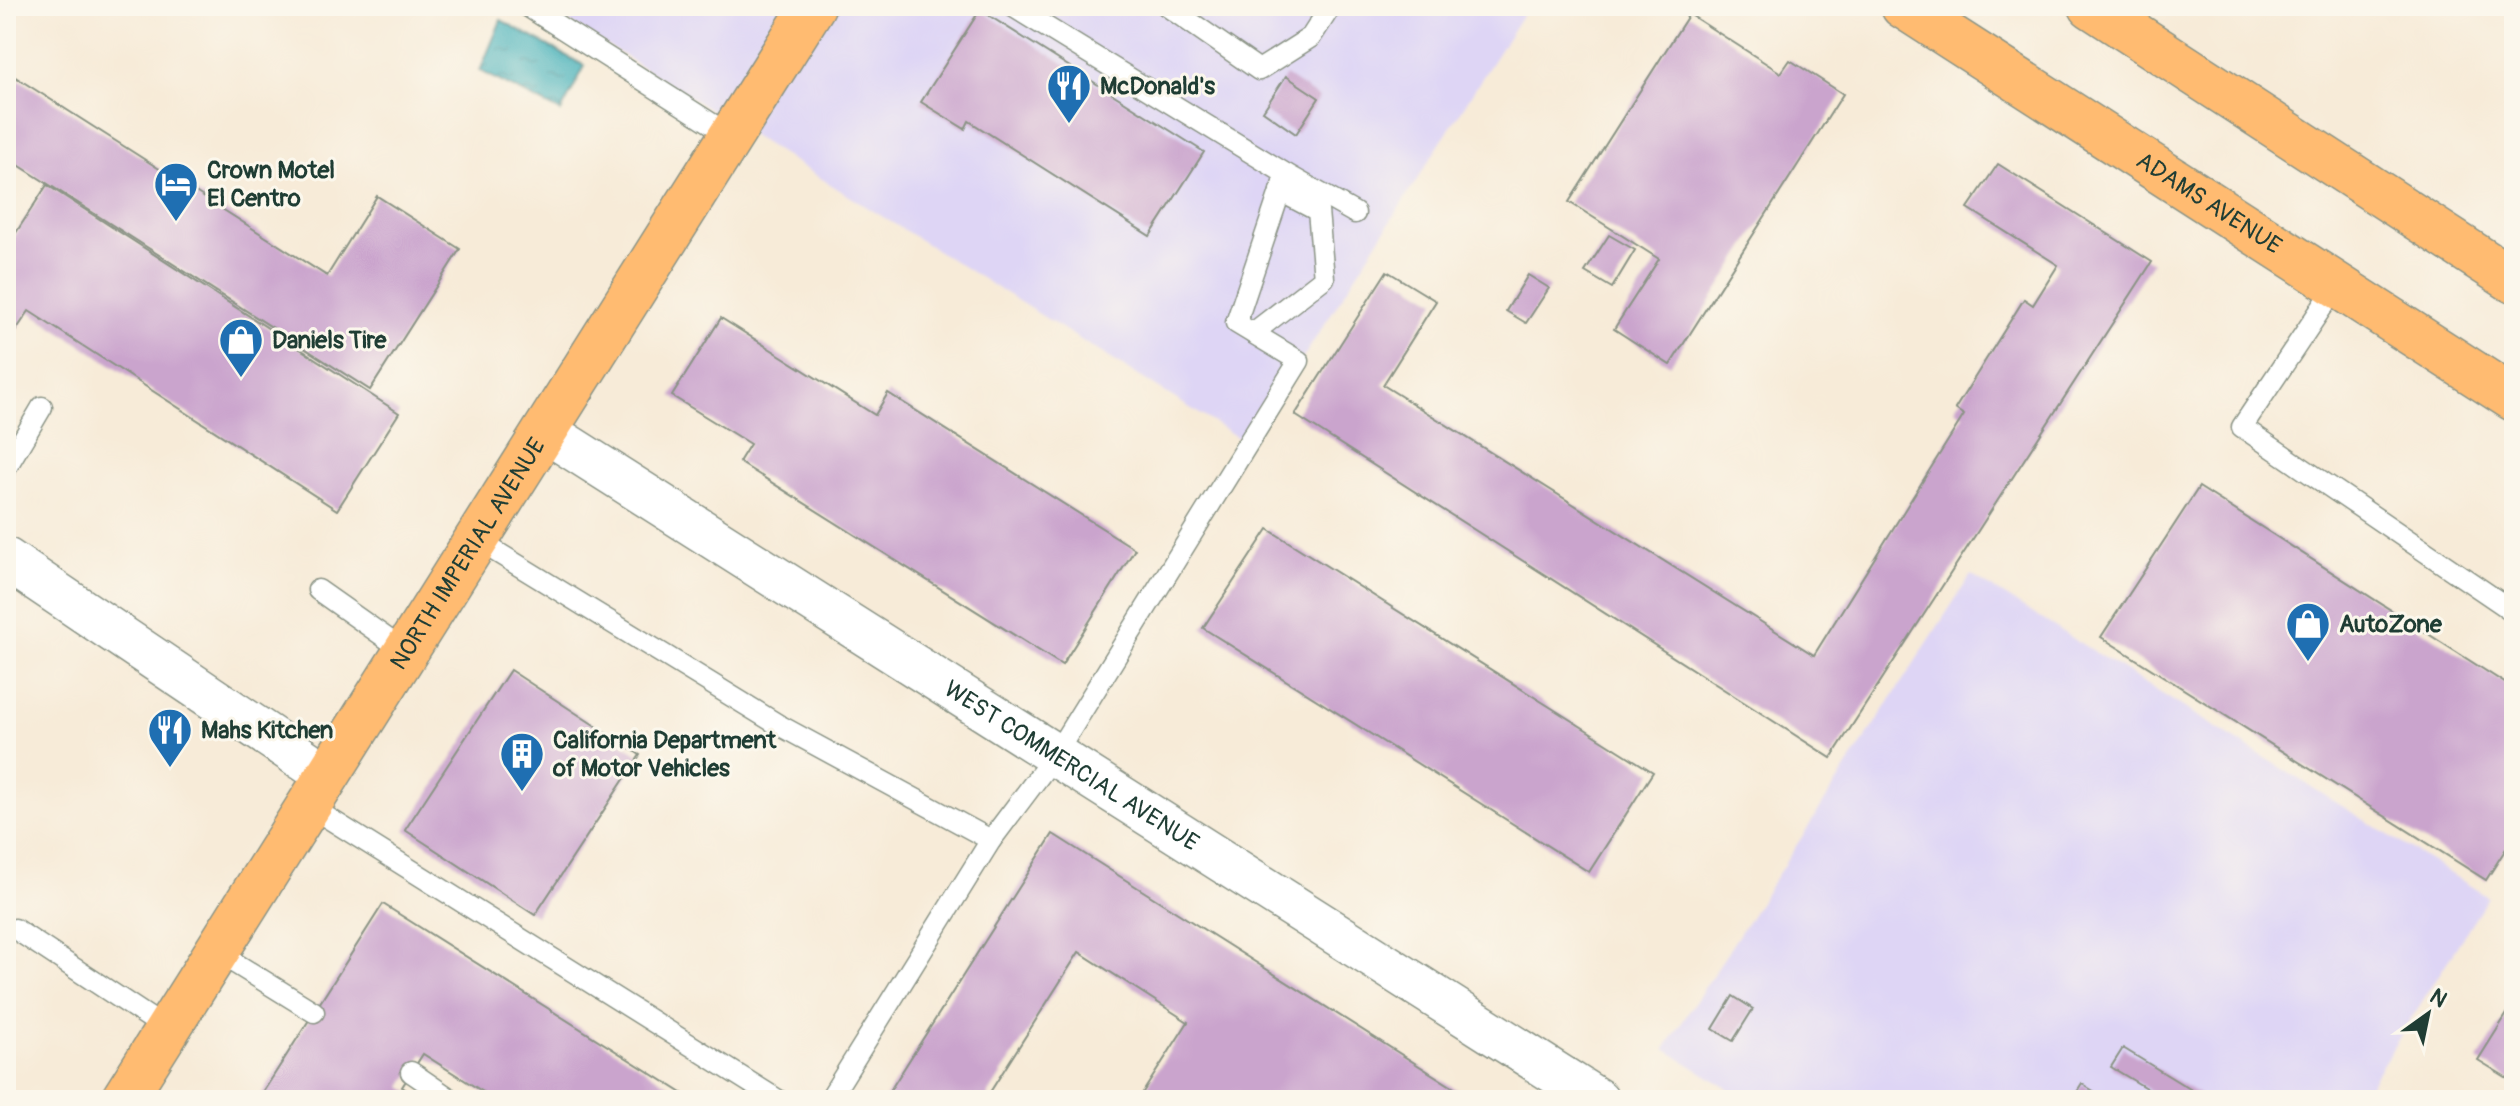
<svg xmlns="http://www.w3.org/2000/svg" width="2520" height="1106" font-family="Pangolin,sans-serif">
<defs>
<pattern id="water-ripples" width="26" height="14" patternUnits="userSpaceOnUse" patternTransform="scale(2)"><rect width="26" height="14" fill="#3cadb7"/><path d="M2 4q2-2 4 0t4 0M15 11q2-2 4 0t4 0" fill="none" stroke="#328e96"/></pattern>
</defs>
<rect width="100%" height="100%" fill="#fbf7ec"/>
<filter id="ink" filterUnits="userSpaceOnUse"><feTurbulence type="fractalNoise" baseFrequency=".0125" numOctaves="2"/><feDisplacementMap in="SourceGraphic" scale="16" xChannelSelector="R" yChannelSelector="G"/><feConvolveMatrix kernelMatrix="1 2 1 2 8 2 1 2 1" color-interpolation-filters="sRGB"/></filter>
<filter id="wash" filterUnits="userSpaceOnUse"><feTurbulence type="fractalNoise" baseFrequency=".006" numOctaves="4" result="noise"/><feDisplacementMap in="SourceGraphic" scale="32" xChannelSelector="R" yChannelSelector="G"/><feGaussianBlur stdDeviation="1.8" result="paint"/><feColorMatrix in="noise" values="0 0 0 0 0 0 0 0 0 0 0 0 0 0 0 0 0 1.4 0 .05"/><feComposite in="paint" operator="in"/></filter>
<g filter="url(#wash)">
<rect width="100%" height="100%" fill="#f7ebd8"/>
<!-- built -->
<g fill="#ded5f5">
<polygon points="544,6 1528,6 1248,444"/>
<polygon points="1971,575 2488,897 2360,1100 1746,1100 1665,1049"/>
</g>
<!-- water -->
<polygon fill="url(#water-ripples)" stroke="#2e7576" stroke-width="2" points="501,20 585,66 561,112 480,71"/>
<g id="blocks">
<!-- building -->
<g fill="#caa4cd">
<polygon points="1216,6 1283,6 1277,15 1229,14"/>
<polygon points="980,10 1204,152 1150,236 969,121 965,129 921,102"/>
<polygon points="1689,14 1781,73 1790,60 1843,94 1670,365 1614,329 1659,259 1569,202"/>
<polygon points="6,71 327,276 377,196 460,249 370,390 6,157"/>
<polygon points="1286,76 1319,98 1296,134 1263,111"/>
<polygon points="1998,164 2152,262 1831,758 1295,415 1387,271 1436,301 1383,385 1814,655 1964,415 1955,409 2024,299 2033,305 2058,265 1968,208"/>
<polygon points="47,185 399,413 337,510 29,311 6,345 6,248"/>
<polygon points="1609,235 1635,250 1612,288 1585,272"/>
<polygon points="1528,275 1549,288 1526,323 1506,311"/>
<polygon points="721,318 875,415 888,393 1135,549 1062,665 739,462 750,444 672,396"/>
<polygon points="2199,487 2514,689 2514,836 2486,880 2101,637"/>
<polygon points="1268,529 1653,772 1589,872 1203,628"/>
<polygon points="510,670 640,755 535,915 405,830"/>
<polygon points="1053,834 1473,1100 1138,1100 1188,1022 1079,952 985,1100 884,1100"/>
<polygon points="383,904 693,1100 496,1100 423,1054 402,1087 422,1100 258,1100"/>
<polygon points="1733,996 1753,1009 1733,1041 1713,1029"/>
<polygon points="2510,1009 2514,1012 2514,1082 2478,1060"/>
<polygon points="2123,1048 2203,1097 2201,1100 2166,1100 2111,1067"/>
<polygon points="2082,1084 2108,1100 2072,1100"/>
</g>
</g>
</g>
<g filter="url(#ink)">
<use href="#blocks" fill-opacity="0" stroke="#8b9486" stroke-width="2"/>
<g fill="none" stroke-linecap="round" stroke-linejoin="round">
<!-- lane casing -->
<g stroke="#8b9486" stroke-width="23">
<g id="lane">
<polyline points="527,6 731,136"/>
<polyline points="1167,6 1259,70 1311,37 1331,6"/>
<polyline points="1286,174 1355,213"/>
<polyline points="2337,285 2242,427 2514,612"/>
<polyline points="1253,333 1324,278 1318,211 1280,191"/>
<polyline points="6,468 42,407"/>
<polyline points="477,540 777,724 991,840"/>
<polyline points="318,590 406,652"/>
<polyline points="309,806 778,1100"/>
<polyline points="15,929 168,1030"/>
<polyline points="217,952 314,1012"/>
<polyline points="411,1072 452,1100"/>
<polyline points="829,1100 991,840 1055,755 1299,361 1236,323 1286,174 1012,6"/>
</g>
</g>
<!-- street casing -->
<g stroke="#8b9486" stroke-width="45">
<g id="street">
<path id="s1" d="M545,431L1598,1100"/>
<polyline points="6,559 328,776"/>
</g>
</g>
<!-- primary casing -->
<g stroke="#8b9486" stroke-width="47">
<g id="primary">
<path id="s2" d="M1903,6L2514,399"/>
<polyline points="2091,6 2514,281"/>
</g>
</g>
<!-- highway casing -->
<g stroke="#8b9486" stroke-width="47">
<g id="highway">
<path id="s3" d="M123,1100L813,6"/>
</g>
</g>
<!-- lane -->
<use href="#lane" stroke="#fff" stroke-width="20"/>
<!-- street -->
<use href="#street" stroke="#fff" stroke-width="42"/>
<!-- primary -->
<use href="#primary" stroke="#ffbb71" stroke-width="44"/>
<!-- highway -->
<use href="#highway" stroke="#ffbb71" stroke-width="44"/>
</g>
</g>
<!-- icons -->
<defs>
<g id="restaurant-pin" transform="scale(2.3)"><path d="M0 17L-7.5 6A9.5 9.5 0 1 1 7.5 6Z" fill="#1f6fb2" stroke="#fbf7ec"/><path d="M-5-6h1v4h1v-4h1v4h1v-4h1v5L-1.5 .5V6h-2V.5L-5-1ZM5-6V6H3V1.5H1.5Q1.5-4 5-6Z" fill="#fff"/></g>
<g id="hotel-pin" transform="scale(2.3)"><path d="M0 17L-7.5 6A9.5 9.5 0 1 1 7.5 6Z" fill="#1f6fb2" stroke="#fbf7ec"/><path d="M-6-4.5h1.5V1H6V5H4.5V3h-9V5H-6ZM-4 0a1.8 1.8 0 1 1 3.6 0ZM.5 0V-2.5h3Q6-2.5 6 0Z" fill="#fff"/></g>
<g id="shop-pin" transform="scale(2.3)"><path d="M0 17L-7.5 6A9.5 9.5 0 1 1 7.5 6Z" fill="#1f6fb2" stroke="#fbf7ec"/><path d="M-5-2.5h2.3a2.7 3.5 0 0 1 5.4 0H5L5.5 6h-11ZM-1.5-2.5h3a1.5 2.3 0 0 0-3 0Z" fill="#fff"/></g>
<g id="building-pin" transform="scale(2.3)"><path d="M0 17L-7.5 6A9.5 9.5 0 1 1 7.5 6Z" fill="#1f6fb2" stroke="#fbf7ec"/><path d="M-4-6H4V6H1V3H-1V6H-4ZM-2.5-4.3h1.7v1.8h-1.7ZM.8-4.3h1.7v1.8H.8ZM-2.5-1h1.7V.8h-1.7ZM.8-1h1.7V.8H.8Z" fill="#fff"/></g>
</defs>
<g fill-rule="evenodd">
<use href="#restaurant-pin" x="1069" y="86"/>
<use href="#hotel-pin" x="176" y="184"/>
<use href="#shop-pin" x="241" y="340"/>
<use href="#shop-pin" x="2308" y="624"/>
<use href="#restaurant-pin" x="170" y="730"/>
<use href="#building-pin" x="522" y="754"/>
</g>
<g text-anchor="middle" stroke-width="6" stroke-linejoin="round" paint-order="stroke">
<!-- poi labels -->
<g font-size="24" font-weight="bold" fill="#1f3d34" stroke="#fbf7ec" text-anchor="start">
<text x="1100" y="94">McDonald's</text>
<text x="207" y="178">Crown Motel<tspan x="207" dy="28">El Centro</tspan></text>
<text x="272" y="348">Daniels Tire</text>
<text x="2339" y="632">AutoZone</text>
<text x="201" y="738">Mahs Kitchen</text>
<text x="553" y="748">California Department<tspan x="553" dy="28">of Motor Vehicles</tspan></text>
</g>
<!-- street labels -->
<g font-size="24" fill="#1f3d34" stroke="#fbf7ec">
<text dy="8" stroke="none"><textPath href="#s2" startOffset="364">ADAMS AVENUE</textPath></text>
<text dy="8" stroke="none"><textPath href="#s3" startOffset="646">NORTH IMPERIAL AVENUE</textPath></text>
<text dy="8" stroke="none"><textPath href="#s1" startOffset="624">WEST COMMERCIAL AVENUE</textPath></text>
</g>
</g>
<!-- margin -->
<rect width="2520" height="1106" fill="none" stroke="#fbf7ec" stroke-width="32"/>
<!-- north arrow -->
<g transform="translate(2428 1014) rotate(33)" stroke="#fbf7ec" stroke-width="6" paint-order="stroke">
<path d="M0-6L14 30L0 20L-14 30Z" fill="#1f3d34"/>
<text y="-12" font-size="22" font-weight="bold" text-anchor="middle" fill="#1f3d34">N</text>
</g>
</svg>
